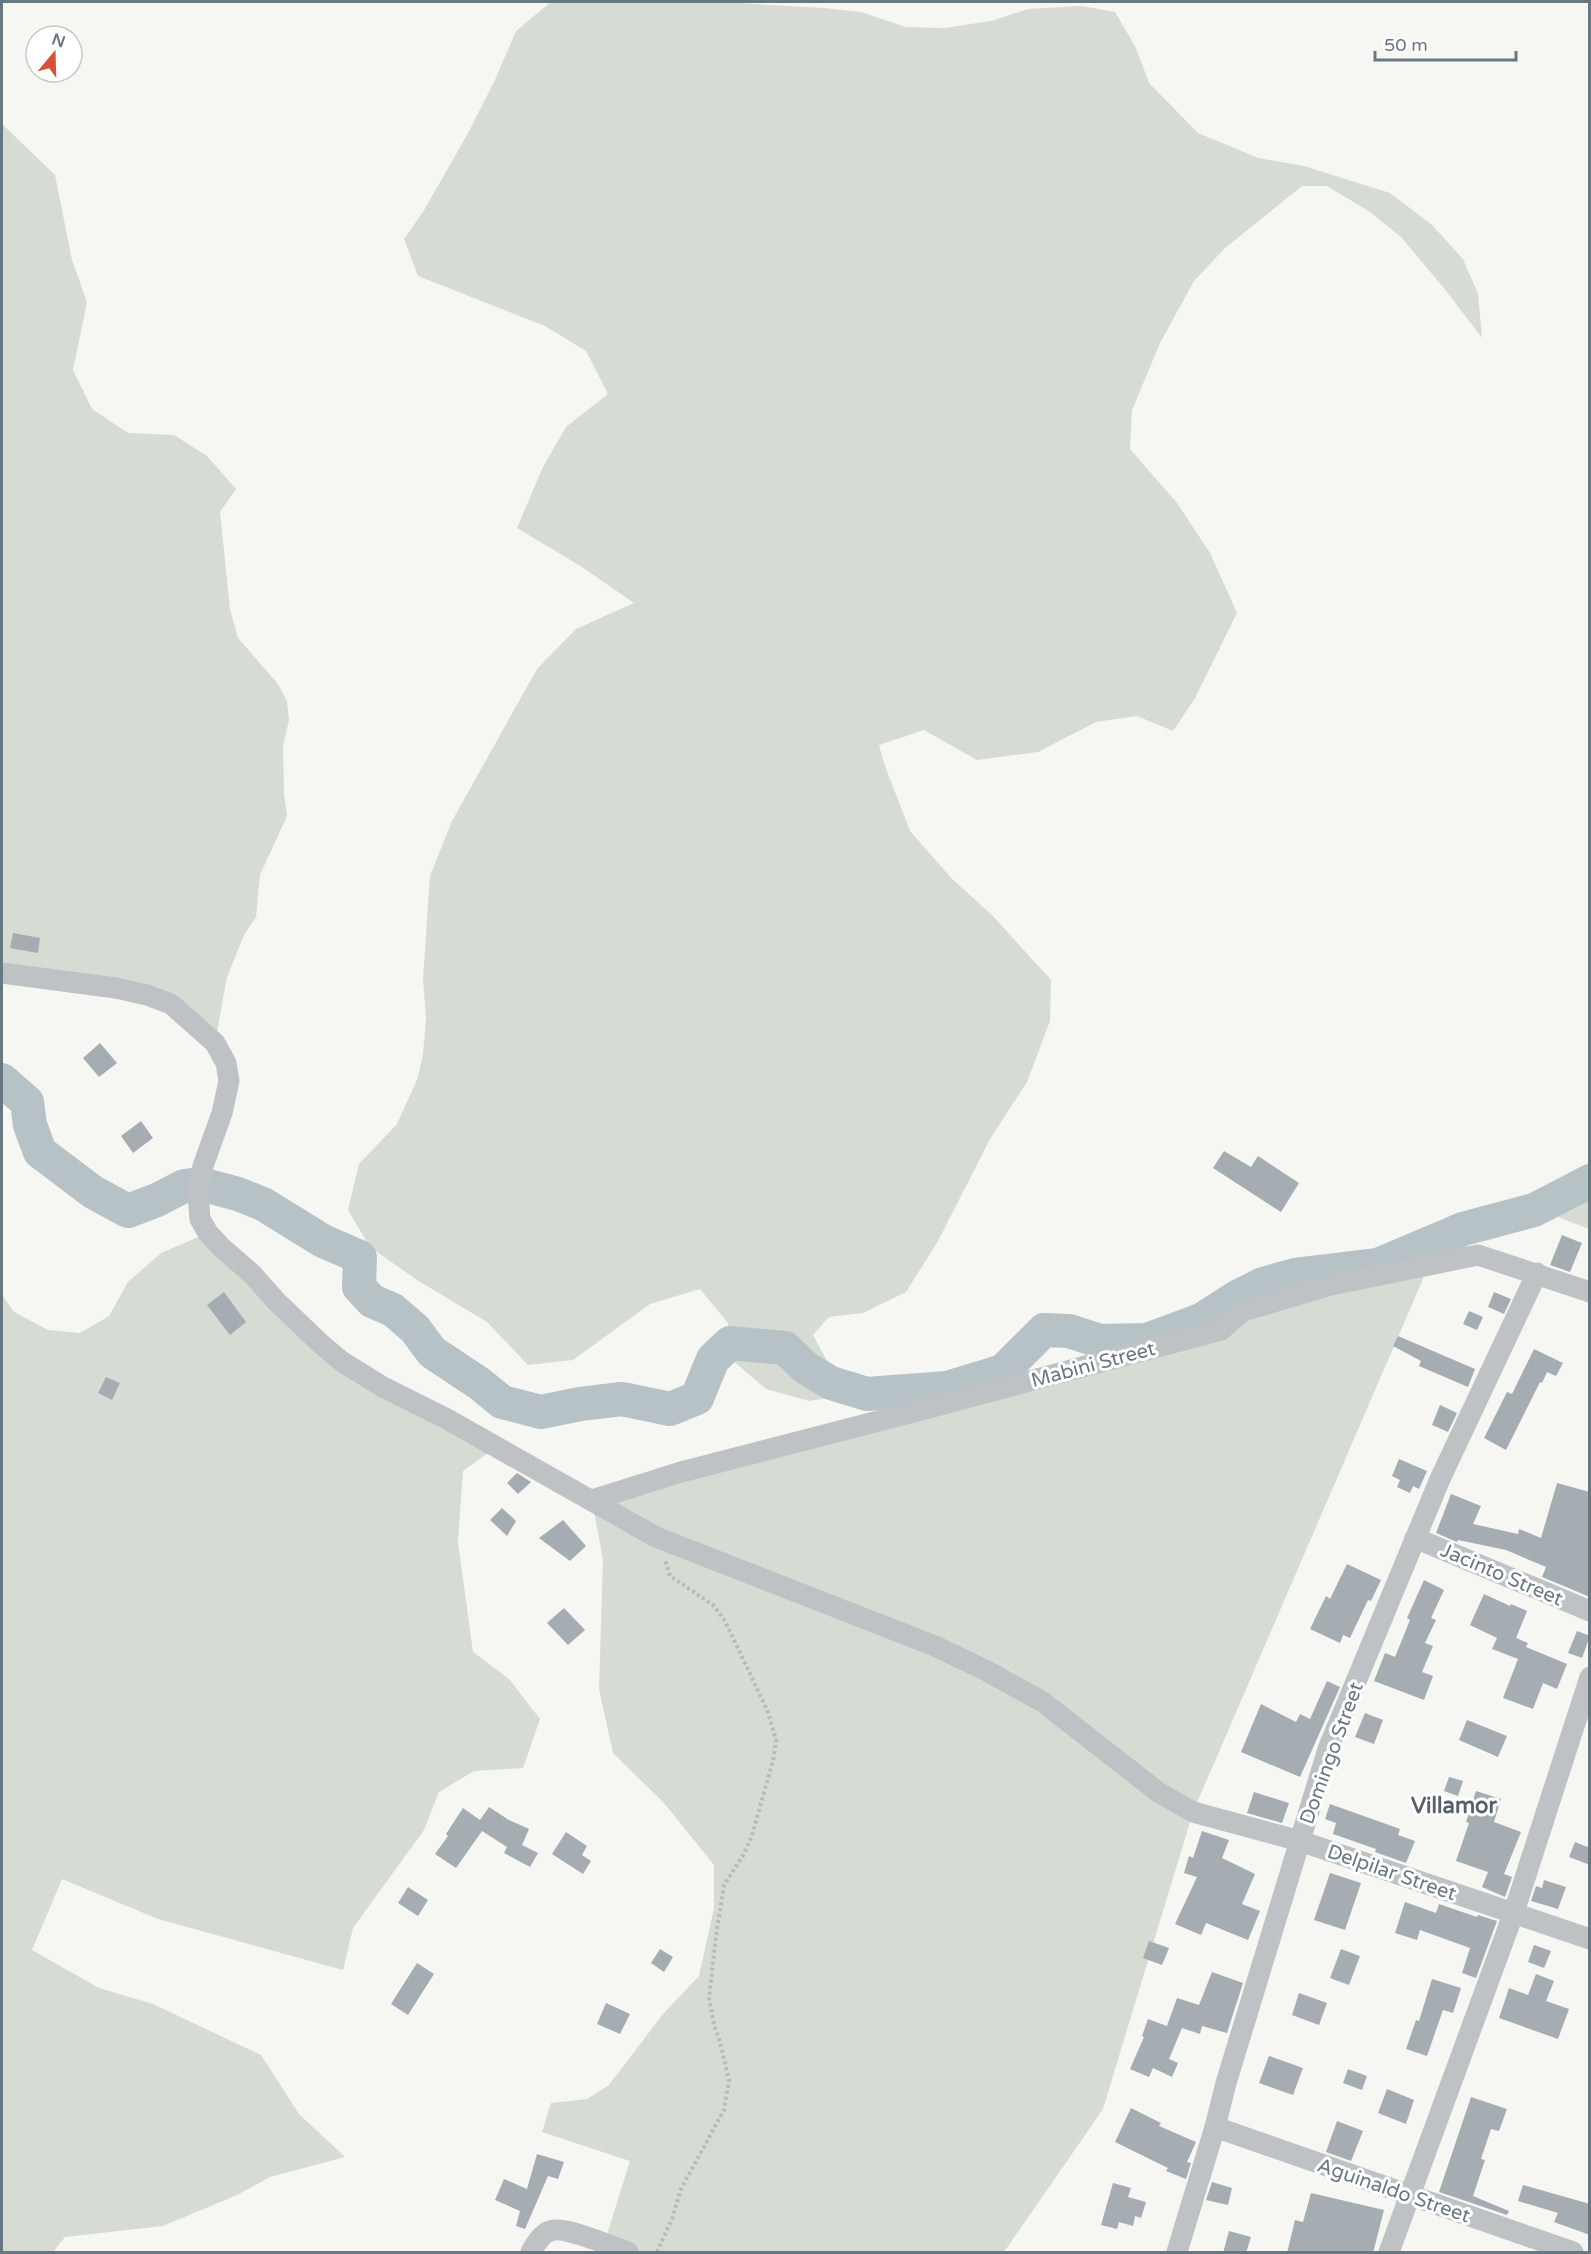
<svg xmlns="http://www.w3.org/2000/svg" width="1591" height="2254" font-family="'Varela Round',sans-serif">
<rect width="100%" height="100%" fill="#f6f6f3"/>
<!-- green -->
<g fill="#d6dbd3">
<polygon points="551,2 720,2 824,8 861,12 906,27 945,28 991,21 1028,9 1081,6 1115,12 1136,48 1149,83 1198,133 1258,158 1304,166 1390,193 1432,225 1463,259 1478,294 1482,338 1444,288 1401,237 1370,212 1327,186 1302,186 1225,248 1194,281 1160,343 1132,410 1130,449 1177,503 1210,553 1237,613 1195,698 1173,731 1137,716 1096,722 1038,752 977,760 924,730 879,745 885,766 910,831 952,879 991,914 1051,980 1050,1021 1027,1082 990,1139 938,1241 906,1292 863,1313 829,1317 813,1335 827,1361 842,1396 809,1401 766,1389 732,1360 728,1323 700,1289 650,1304 573,1360 528,1365 487,1322 417,1280 370,1247 348,1210 359,1164 397,1124 417,1080 423,1055 426,1017 423,979 430,876 452,821 537,669 576,629 634,603 582,567 517,528 543,467 566,427 608,394 586,351 545,326 418,276 404,239 423,212 467,135 495,80 516,31"/>
<polygon points="2,124 55,175 72,260 87,302 73,370 92,409 128,433 174,435 207,456 236,489 220,512 230,609 238,638 278,684 287,701 289,720 283,746 284,793 287,816 260,875 256,917 244,935 227,977 215,1043 171,1004 2,973"/>
<polygon points="1589,1184 1589,1229 1558,1217"/>
<polygon points="208,1233 321,1344 496,1447 463,1471 458,1542 473,1652 509,1679 540,1719 523,1768 474,1771 439,1792 424,1830 353,1928 343,1970 158,1919 62,1879 32,1950 99,1988 153,2004 261,2055 299,2114 345,2157 270,2177 237,2195 163,2226 65,2237 53,2252 2,2252 2,1295 14,1312 48,1330 80,1333 109,1316 128,1282 161,1253"/>
<polygon points="1429,1265 1193,1812 1103,2109 1004,2252 628,2252 604,2244 630,2161 542,2132 551,2103 587,2099 609,2085 663,2014 699,1976 714,1908 714,1865 664,1803 613,1753 599,1689 603,1560 592,1500 1221,1330 1243,1311"/>
</g>
<g fill="none" stroke-linecap="round" stroke-linejoin="round">
<!-- river -->
<polyline stroke="#b6c2c5" stroke-width="34" points="2,1080 27,1102 30,1125 40,1152 93,1192 128,1211 157,1200 184,1186 200,1184 238,1194 263,1204 323,1241 360,1257 359,1287 372,1301 393,1310 415,1329 432,1352 480,1384 502,1402 541,1412 580,1404 622,1399 670,1409 697,1398 713,1359 730,1343 785,1348 806,1368 831,1383 867,1394 947,1388 1003,1371 1044,1330 1069,1331 1100,1341 1147,1340 1201,1320 1237,1297 1263,1284 1295,1275 1378,1265 1463,1229 1534,1210 1590,1181"/>
</g>
<!-- building -->
<g fill="#a6adb2">
<polygon points="13,933 40,938 38,953 10,948"/>
<polygon points="100,1043 117,1063 99,1077 83,1058"/>
<polygon points="141,1121 153,1138 133,1153 121,1136"/>
<polygon points="1224,1151 1251,1167 1258,1156 1299,1183 1281,1212 1213,1168"/>
<polygon points="1562,1235 1582,1243 1570,1272 1550,1265"/>
<polygon points="224,1292 246,1322 230,1335 207,1305"/>
<polygon points="1494,1292 1511,1299 1504,1314 1488,1307"/>
<polygon points="1469,1311 1483,1317 1477,1330 1463,1324"/>
<polygon points="1398,1336 1475,1369 1468,1387 1419,1366 1421,1361 1393,1346"/>
<polygon points="1534,1349 1563,1363 1556,1376 1547,1372 1542,1383 1540,1382 1506,1450 1484,1438 1507,1392 1512,1394"/>
<polygon points="106,1377 120,1383 112,1400 98,1393"/>
<polygon points="1440,1405 1457,1413 1448,1432 1432,1425"/>
<polygon points="1399,1459 1427,1471 1419,1489 1413,1486 1410,1493 1397,1487 1400,1480 1392,1476"/>
<polygon points="517,1473 531,1482 518,1494 507,1483"/>
<polygon points="1557,1483 1590,1492 1590,1597 1542,1577 1546,1567 1506,1550 1458,1540 1457,1542 1436,1533 1451,1494 1481,1506 1473,1524 1518,1534 1519,1529 1541,1538"/>
<polygon points="502,1508 516,1521 507,1536 490,1520"/>
<polygon points="563,1520 586,1546 570,1561 539,1538"/>
<polygon points="1347,1564 1381,1580 1371,1601 1368,1600 1350,1638 1343,1635 1340,1643 1310,1629 1326,1596 1330,1599"/>
<polygon points="1424,1580 1444,1590 1431,1618 1436,1620 1425,1643 1433,1646 1422,1672 1433,1676 1424,1700 1374,1681 1385,1653 1395,1657 1410,1620 1407,1618"/>
<polygon points="1484,1594 1510,1606 1511,1604 1527,1611 1516,1638 1528,1643 1526,1647 1567,1664 1557,1689 1543,1683 1533,1709 1503,1698 1518,1659 1492,1649 1497,1638 1470,1625"/>
<polygon points="564,1608 585,1630 568,1645 547,1623"/>
<polygon points="1577,1631 1590,1636 1582,1658 1568,1653"/>
<polygon points="1327,1681 1340,1687 1300,1777 1241,1752 1261,1704 1296,1722 1300,1714 1310,1719"/>
<polygon points="1365,1713 1383,1720 1374,1744 1355,1737"/>
<polygon points="1467,1720 1507,1736 1498,1757 1459,1740"/>
<polygon points="1449,1777 1463,1781 1458,1796 1444,1791"/>
<polygon points="1476,1791 1501,1799 1494,1822 1521,1832 1504,1874 1512,1877 1505,1897 1482,1887 1488,1872 1456,1861 1469,1823 1466,1822"/>
<polygon points="1254,1792 1289,1803 1282,1823 1247,1813"/>
<polygon points="1330,1804 1400,1829 1398,1835 1415,1841 1406,1863 1375,1852 1376,1849 1333,1834 1336,1823 1325,1819"/>
<polygon points="489,1807 509,1820 529,1829 522,1845 538,1853 530,1867 504,1853 507,1847 482,1831 456,1868 435,1854 448,1836 446,1834 463,1808 480,1820"/>
<polygon points="1202,1831 1229,1840 1222,1858 1255,1874 1242,1904 1260,1911 1248,1940 1206,1923 1201,1935 1175,1924 1197,1877 1184,1873 1189,1856 1193,1858"/>
<polygon points="566,1832 587,1846 582,1855 591,1861 583,1874 552,1854"/>
<polygon points="1575,1842 1590,1848 1590,1865 1569,1857"/>
<polygon points="1330,1873 1361,1883 1345,1930 1314,1920"/>
<polygon points="1544,1880 1566,1887 1558,1909 1531,1901 1536,1886 1542,1888"/>
<polygon points="408,1887 428,1900 418,1916 398,1903"/>
<polygon points="1405,1902 1436,1913 1439,1904 1477,1917 1478,1915 1497,1921 1476,1978 1462,1973 1470,1948 1420,1930 1417,1940 1395,1933"/>
<polygon points="1149,1941 1169,1948 1162,1965 1143,1958"/>
<polygon points="1534,1945 1551,1951 1544,1968 1528,1962"/>
<polygon points="660,1949 673,1957 664,1972 651,1963"/>
<polygon points="1341,1949 1360,1956 1349,1985 1330,1978"/>
<polygon points="417,1963 434,1974 408,2015 391,2004"/>
<polygon points="1212,1972 1243,1983 1227,2033 1202,2026 1200,2034 1182,2028 1169,2059 1178,2063 1172,2077 1153,2068 1149,2077 1130,2069 1144,2037 1142,2036 1148,2019 1167,2026 1177,1998 1199,2005"/>
<polygon points="1536,1974 1554,1981 1546,2001 1569,2009 1558,2039 1499,2018 1509,1988 1528,1995"/>
<polygon points="1432,1979 1461,1988 1453,2013 1443,2010 1427,2056 1406,2049 1416,2020 1419,2021"/>
<polygon points="1299,1993 1327,2003 1319,2025 1292,2015"/>
<polygon points="606,2003 630,2014 620,2034 597,2024"/>
<polygon points="1269,2056 1303,2068 1293,2095 1259,2083"/>
<polygon points="1348,2069 1367,2076 1362,2090 1343,2083"/>
<polygon points="1387,2089 1414,2100 1406,2124 1378,2113"/>
<polygon points="1471,2097 1507,2109 1499,2131 1491,2129 1481,2159 1485,2160 1473,2196 1509,2211 1507,2215 1439,2192"/>
<polygon points="1131,2108 1161,2123 1159,2126 1196,2142 1187,2162 1191,2163 1186,2179 1166,2171 1168,2168 1115,2142"/>
<polygon points="1337,2121 1363,2131 1351,2161 1326,2152"/>
<polygon points="537,2154 564,2162 558,2179 548,2176 525,2229 516,2226 520,2211 495,2200 504,2179 527,2189"/>
<polygon points="1212,2182 1232,2188 1228,2205 1206,2200"/>
<polygon points="1113,2183 1131,2188 1128,2197 1146,2202 1141,2218 1135,2216 1133,2226 1119,2222 1117,2229 1101,2225"/>
<polygon points="1523,2185 1590,2204 1590,2235 1554,2222 1558,2213 1518,2201"/>
<polygon points="1311,2193 1384,2210 1373,2253 1287,2253 1295,2220 1303,2222"/>
<polygon points="1229,2231 1251,2237 1246,2253 1223,2253"/>
</g>
<g fill="none" stroke-linecap="round" stroke-linejoin="round">
<!-- path -->
<polyline stroke="#b8bbbd" stroke-width="4" stroke-dasharray="3 3" stroke-linecap="butt" points="657,2252 672,2219 681,2189 724,2110 729,2080 720,2042 714,2025 709,1998 716,1936 724,1885 744,1854 752,1835 773,1761 776,1740 768,1712 725,1621 713,1605 670,1576 665,1560"/>
<!-- minor -->
<g stroke="#bec2c5" stroke-width="21">
<polyline points="2,973 116,988 147,995 171,1004 215,1043 226,1063 229,1081 222,1113 203,1166 198,1193 200,1219 208,1233 221,1247 252,1274 276,1301 321,1344 341,1361 383,1387 447,1419 656,1537 935,1646 987,1671 1043,1702 1158,1792 1193,1812 1300,1841 1590,1939"/>
<polyline points="592,1500 681,1472 925,1409 1221,1330 1243,1311 1331,1285 1478,1255 1590,1292"/>
<polyline points="1415,1538 1590,1611"/>
<polyline points="1215,2127 1573,2252"/>
<path d="M531,2252C535,2245 541,2234 550,2231C564,2225 612,2247 628,2252"/>
<polyline points="1177,2252 1215,2127 1226,2083 1328,1749 1440,1479 1537,1273"/>
<polyline points="1389,2252 1514,1912 1590,1677"/>
</g>
</g>
<g text-anchor="middle" stroke-width="6" stroke-linejoin="round" paint-order="stroke">
<!-- street labels -->
<g font-size="20" fill="#687882" stroke="#fff">
<text transform="translate(1093 1364) rotate(-15)" y="7">Mabini Street</text>
<text transform="translate(1502 1574) rotate(23)" y="7">Jacinto Street</text>
<text transform="translate(1331 1753) rotate(-70)" y="7">Domingo Street</text>
<text transform="translate(1392 1872) rotate(19)" y="7">Delpilar Street</text>
<text transform="translate(1394 2190) rotate(19)" y="7">Aguinaldo Street</text>
</g>
<!-- quarter labels -->
<g font-size="22" font-weight="bold" fill="#556068" stroke="#fff">
<text x="1454" y="1813">Villamor</text>
</g>
</g>
<!-- border -->
<rect width="1591" height="2254" fill="none" stroke="#687882" stroke-width="6"/>
<!-- north arrow -->
<g transform="translate(54 54) rotate(19)"><circle r="28" fill="#ffffff" stroke="#c3c9cd" stroke-width="1.5"/>
<path d="M0-4.5L10 22L0 15L-10 22Z" fill="#d65234"/>
<text y="-9" font-size="16" font-weight="bold" text-anchor="middle" fill="#687882">N</text>
</g>
<!-- scale -->
<path d="M1375 51v9h141v-9" fill="none" stroke="#687882" stroke-width="3"/>
<text x="1384" y="51" font-size="18" fill="#687882" stroke="#ffffff" stroke-width="4.5" paint-order="stroke">50 m</text>
</svg>
